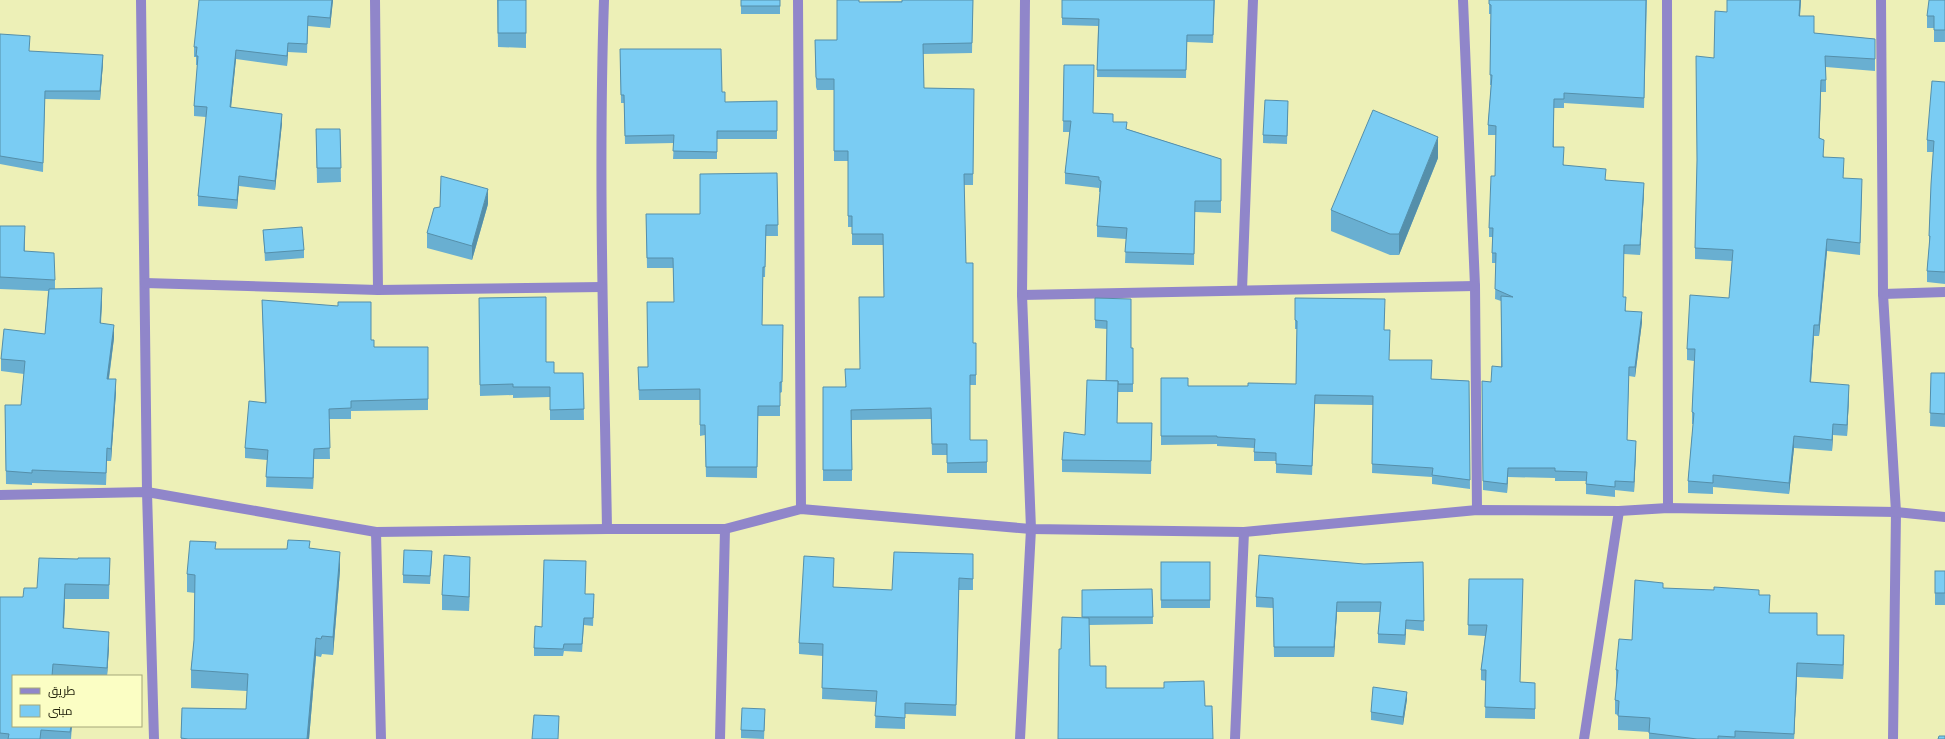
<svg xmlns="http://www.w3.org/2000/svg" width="1945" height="739" font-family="Raleway,Cairo,sans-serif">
<rect width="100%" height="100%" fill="#edf0b7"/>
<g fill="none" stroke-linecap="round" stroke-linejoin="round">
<!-- minor -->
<g stroke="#9086ca" stroke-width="10">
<polyline points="141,0 147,492 154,739"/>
<polyline points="375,0 378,290"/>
<path d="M604,0C598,176 604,352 607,529"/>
<polyline points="798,0 801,509"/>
<polyline points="1463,0 1475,286 1477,510"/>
<polyline points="1667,0 1668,508"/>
<polyline points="1881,0 1883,294 1896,512 1893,739"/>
<polyline points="145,283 378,290 602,287"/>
<polyline points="1242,290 1253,0"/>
<polyline points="1883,294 1945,292"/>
<polyline points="1022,295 1475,286"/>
<polyline points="0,495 147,492 376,532 607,529 725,529 801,509 1031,529 1244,532 1477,510 1619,511 1668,508 1896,512 1945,517"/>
<polyline points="376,532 381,739"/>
<polyline points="720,739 725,529"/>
<polyline points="1020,739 1031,529 1022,295 1025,0"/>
<polyline points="1235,739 1244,532"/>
<polyline points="1584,739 1619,511"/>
</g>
</g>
<!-- wall -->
<g fill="#69afd1">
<polygon points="333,0 330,28 308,26 307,53 288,52 287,66 236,59 231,107 282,123 275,190 239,186 237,209 198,206 198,196 206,117 194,116 194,106 198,65 196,65 196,57 194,57 194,47"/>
<polygon points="497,0 526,0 526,48 498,47"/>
<rect x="741" y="0" width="39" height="14"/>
<polygon points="973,0 972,53 923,54 924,88 974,89 973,185 964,185 966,263 973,343 976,343 976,385 970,385 970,440 987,440 987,473 947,473 947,455 932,455 931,419 852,420 852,481 823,481 823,387 845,387 860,369 884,297 883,245 852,245 852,227 848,227 848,161 834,161 834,90 817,90 816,87 815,40 837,40 859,2"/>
<polygon points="1062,0 1215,0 1213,43 1187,42 1186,78 1097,77 1098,26 1062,25"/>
<polygon points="1489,0 1647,0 1644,108 1564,103 1564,108 1554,108 1554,147 1564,165 1644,193 1640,255 1624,254 1623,297 1626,311 1642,322 1635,377 1629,376 1627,440 1636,450 1634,492 1615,490 1615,497 1586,494 1586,481 1555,481 1555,478 1508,477 1507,493 1483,490 1482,381 1491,382 1501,367 1501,301 1495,299 1496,263 1492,263 1492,237 1489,237 1489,228 1495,176 1496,135 1488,135 1488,125 1491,85 1490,85 1491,14 1489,14"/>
<polygon points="1727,0 1801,0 1800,16 1814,33 1875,39 1875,71 1826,67 1826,92 1821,92 1819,139 1824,157 1844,169 1843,178 1862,190 1860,255 1827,251 1819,336 1814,336 1811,382 1849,397 1847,436 1833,435 1832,451 1794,448 1789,494 1713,487 1713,494 1688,493 1688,481 1693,424 1692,424 1692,412 1694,361 1687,360 1687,349 1729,298 1732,261 1695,259 1695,248 1714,58 1727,12"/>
<polygon points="1945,0 1945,42 1934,42 1934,28 1927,28 1927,16"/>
<polygon points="0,34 29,51 103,63 100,100 45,99 43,172 0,164"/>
<polygon points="620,49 722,92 725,102 777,101 777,139 717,139 717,159 673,159 674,143 625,144 624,103 621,103"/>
<polygon points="1064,65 1093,113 1113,122 1127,129 1221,159 1221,213 1195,212 1194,265 1125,263 1126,239 1097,237 1097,226 1100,192 1099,192 1099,188 1065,184 1065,173 1070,132 1063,132"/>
<polygon points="1945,82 1945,284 1927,282 1927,271 1929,248 1929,236 1933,152 1927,152 1927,140"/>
<polygon points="1288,109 1287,144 1263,143 1263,135"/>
<polygon points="316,129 340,129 341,182 317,183"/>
<polygon points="1438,158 1399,255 1390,255 1331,231 1331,210"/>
<polygon points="777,173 778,236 766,236 765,277 763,277 762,325 783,325 782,392 780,393 780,416 758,416 757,478 706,477 705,435 700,436 700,400 639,400 638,367 648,367 674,302 673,268 647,268 646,214 700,214"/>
<polygon points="488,204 472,260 427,248 427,233"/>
<polygon points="0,226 25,238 25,251 55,280 55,289 102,301 101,324 114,338 109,379 116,392 111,461 107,461 106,485 32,483 32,485 6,484 5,405 21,405 24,374 1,371 1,359 45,334 48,291 0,289"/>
<polygon points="263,230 304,250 304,258 265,261"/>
<polygon points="479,298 546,362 554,373 583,373 584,420 550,420 550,397 513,398 513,395 480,396"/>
<polygon points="1095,298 1131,348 1133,348 1133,392 1118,392 1117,423 1152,423 1151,474 1062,472 1062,460 1085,435 1106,381 1107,329 1095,328"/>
<polygon points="1295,298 1385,308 1384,330 1389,360 1432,379 1469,381 1470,489 1432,484 1432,477 1372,473 1373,405 1315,404 1312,475 1276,473 1276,461 1254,461 1254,448 1217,446 1217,444 1161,445 1161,378 1188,386 1248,386 1296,384 1297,329 1295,329"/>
<polygon points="262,300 371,340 374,347 428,347 428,410 351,411 351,419 329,419 330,459 314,459 313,489 266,487 267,460 245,458 245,448 265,403"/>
<polygon points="1931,373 1945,373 1945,427 1930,426"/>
<polygon points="310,548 340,570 333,655 322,654 321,657 316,656 309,739 181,739 182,708 246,709 247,691 191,688 191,670 194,640 195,593 187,592 187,574 216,549 287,549"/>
<polygon points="110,558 109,599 65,599 64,628 109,647 107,676 13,676 13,726 72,726 71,739 0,739 0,597 23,597 37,588 78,559"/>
<polygon points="432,558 430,584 403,583 403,575"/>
<rect x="1161" y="562" width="49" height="46"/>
<polygon points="1423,562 1424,631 1406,629 1405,645 1378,643 1378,634 1380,612 1337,612 1334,657 1274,657 1273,608 1256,607 1256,597 1364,564"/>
<polygon points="973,565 973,590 959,590 956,716 905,714 905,729 875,728 876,702 822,699 823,656 799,654 799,643 834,569 833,587 892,590"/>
<polygon points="470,571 469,611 442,610 442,595"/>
<rect x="1935" y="571" width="10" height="34"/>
<polygon points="1469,579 1520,682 1535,683 1535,719 1485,718 1486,681 1481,680 1481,670 1485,636 1468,635"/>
<polygon points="1663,588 1759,595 1770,613 1817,635 1844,649 1843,679 1797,677 1794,739 1649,739 1649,732 1618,730 1618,715 1615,714 1615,700 1617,684 1616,684 1616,670 1632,640"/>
<polygon points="1152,589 1153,624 1089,625 1090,666 1106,688 1164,688 1204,681 1058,739 1061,649 1082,618"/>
<polygon points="585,594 594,602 593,626 584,625 582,652 564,651 563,656 534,656 534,648 542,627"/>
<polygon points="1407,699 1403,725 1371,720 1371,712"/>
<polygon points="765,717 764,739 741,738 741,730"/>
</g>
<!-- shaded-wall -->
<g fill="#558faa">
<polygon points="332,0 333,0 330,28 330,18"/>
<polygon points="1800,0 1801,0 1799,27 1799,16"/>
<polygon points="288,43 288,52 287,66 287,56"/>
<polygon points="236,50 236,59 230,117 230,107"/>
<polygon points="103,55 103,63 100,100 100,91"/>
<polygon points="1821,80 1821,92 1819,150 1819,138"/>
<polygon points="282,114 282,123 275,190 275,181"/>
<polygon points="1438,137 1438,158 1399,255 1399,234"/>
<polygon points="239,176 239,186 237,209 237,200"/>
<polygon points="1644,183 1644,193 1640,255 1640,245"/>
<polygon points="488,189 488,204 472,260 472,246"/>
<polygon points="1827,239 1827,251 1819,336 1819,325"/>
<polygon points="102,288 102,301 100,336 100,323"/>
<polygon points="1642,312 1642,322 1635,377 1635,367"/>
<polygon points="114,325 114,338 107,391 107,379"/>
<polygon points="1814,325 1814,336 1810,394 1810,382"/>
<polygon points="116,379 116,392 111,461 111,449"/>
<polygon points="1849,385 1849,397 1847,436 1847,425"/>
<polygon points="1833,424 1833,435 1832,451 1832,440"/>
<polygon points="1794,436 1794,448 1789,494 1789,483"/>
<polygon points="1636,441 1636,450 1634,492 1634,482"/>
<polygon points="314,449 314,459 313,489 313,478"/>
<polygon points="1508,468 1508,477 1507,493 1507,484"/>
<polygon points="340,552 340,570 333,655 333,637"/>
<polygon points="470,557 470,571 469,611 469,597"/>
<polygon points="65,584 65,599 63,642 63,628"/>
<polygon points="1337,602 1337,612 1334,657 1334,647"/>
<polygon points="1406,620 1406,629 1405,645 1405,635"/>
<polygon points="109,632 109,647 107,676 107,668"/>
<polygon points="1844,635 1844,649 1843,679 1843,665"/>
<polygon points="316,638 316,656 309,739 307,739"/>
<polygon points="1797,663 1797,677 1794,739 1794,734"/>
<polygon points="1407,692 1407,699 1403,725 1403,717"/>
<polygon points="71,726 72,726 70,739"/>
</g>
<!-- building -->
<g fill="#7accf3" stroke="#558faa">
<polygon points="199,0 332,0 330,18 308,16 307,44 288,43 287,56 236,50 230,107 282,114 275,181 239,176 237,200 198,196 207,107 194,106 198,56 196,56 197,47 194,47"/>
<rect x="498" y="0" width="28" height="33"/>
<rect x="741" y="0" width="39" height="6"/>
<polygon points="837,0 859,0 859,2 902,2 902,0 973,0 972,43 923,44 924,88 974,89 973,174 964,174 966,263 973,263 973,343 976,343 976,375 970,375 970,440 987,440 987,462 947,463 947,444 932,444 931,408 851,410 852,470 823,470 823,387 846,387 845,369 860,369 859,297 884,297 883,234 852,234 852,216 848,216 848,151 834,151 834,79 817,79 816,77 815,40 837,40"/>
<polygon points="1062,0 1214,0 1213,35 1187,35 1186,70 1097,70 1099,19 1062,18"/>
<polygon points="1489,0 1646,0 1644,98 1564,93 1564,99 1554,99 1553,147 1564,147 1563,165 1606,169 1605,180 1644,183 1640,245 1624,245 1623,297 1626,297 1625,311 1642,312 1635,367 1629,367 1627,440 1636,441 1634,482 1615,481 1615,487 1586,484 1587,472 1555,471 1555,468 1508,468 1507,484 1483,481 1482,381 1491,382 1492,366 1502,367 1501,296 1513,297 1495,289 1496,253 1492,253 1493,228 1489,228 1491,176 1495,176 1496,126 1488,125 1492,75 1490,75 1491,5 1489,4"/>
<polygon points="1727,0 1800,0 1799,16 1814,16 1814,33 1875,39 1875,59 1825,56 1826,80 1821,80 1819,138 1824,140 1823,157 1844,158 1843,178 1862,179 1860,243 1827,239 1819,325 1814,325 1810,382 1849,385 1847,425 1833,424 1832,440 1794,436 1789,483 1713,475 1713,483 1688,481 1694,413 1692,412 1695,349 1687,349 1690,295 1729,298 1733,250 1695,248 1697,160 1696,56 1714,58 1715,11 1727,12"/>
<polygon points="1929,0 1945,0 1945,30 1934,30 1934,16 1927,16"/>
<polygon points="0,34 30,36 29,51 103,55 100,91 45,91 43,163 0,156"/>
<polygon points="620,49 721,49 722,92 725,92 725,102 777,101 777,131 717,131 717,152 673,151 674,135 625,136 624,95 621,95"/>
<polygon points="1064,65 1094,65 1093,113 1113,114 1113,122 1127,122 1126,129 1221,159 1221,201 1195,201 1194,254 1125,252 1127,228 1097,226 1101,181 1099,180 1099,177 1065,173 1071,121 1063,121"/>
<polygon points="1932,81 1945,82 1945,272 1927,271 1930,236 1929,236 1931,184 1934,141 1927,140"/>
<polygon points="1265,100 1288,101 1287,136 1263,135"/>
<polygon points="1373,110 1438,137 1399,234 1390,234 1331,210"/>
<polygon points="316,129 340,129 341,168 317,168"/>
<polygon points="777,173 778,225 766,225 765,267 763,267 762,325 783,325 782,382 780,382 780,406 758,406 757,467 706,467 705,425 700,425 700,389 639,390 638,367 648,367 647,302 674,302 673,258 647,258 646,214 700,214 700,174"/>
<polygon points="441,176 488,189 472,246 427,233 434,208 440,207"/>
<polygon points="0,226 25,226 24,251 54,253 55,280 0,277"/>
<polygon points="302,227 304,250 265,253 263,230"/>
<polygon points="102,288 100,323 114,325 107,379 116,379 111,449 107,448 106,473 32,470 32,473 6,471 5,405 21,405 25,361 1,359 4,329 45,334 49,289"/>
<polygon points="546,297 546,362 554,362 554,373 583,373 584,409 550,410 550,387 513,387 513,384 480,385 479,298"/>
<polygon points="1095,298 1131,299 1131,348 1133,348 1133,384 1118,384 1118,381 1106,381 1107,321 1095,320"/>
<polygon points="1295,298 1385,299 1384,330 1390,330 1389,360 1432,360 1431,379 1469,381 1470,480 1432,475 1433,468 1372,464 1373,396 1315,395 1312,466 1276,464 1276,453 1254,452 1255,439 1217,437 1217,436 1161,436 1161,378 1188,378 1188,386 1248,386 1248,383 1296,384 1297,321 1295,320"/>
<polygon points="262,300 338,306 338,302 371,302 371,340 374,340 374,347 428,347 428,399 351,401 351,408 329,409 330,448 314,449 313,478 266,477 268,450 245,448 249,401 266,403"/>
<polygon points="1931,373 1945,373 1945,414 1930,413"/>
<polygon points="1087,380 1118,381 1117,423 1152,423 1151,461 1062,460 1064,432 1085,435"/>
<polygon points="288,540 310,541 309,548 340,552 333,637 322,636 321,639 316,638 307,739 188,739 181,738 182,708 246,709 248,674 191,670 194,640 195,575 187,574 190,541 216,542 215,549 287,549"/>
<polygon points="404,550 432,551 430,576 403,575"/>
<polygon points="894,552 973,554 973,579 959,578 956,705 905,703 905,718 875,716 877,691 822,688 823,644 799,643 804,556 834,558 833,587 892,590"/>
<polygon points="444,555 470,557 469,597 442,595"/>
<polygon points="1259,555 1364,564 1423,562 1424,621 1406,620 1405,635 1378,634 1381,602 1337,602 1334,647 1274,647 1273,598 1256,597"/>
<polygon points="39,558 78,559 78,558 110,558 109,585 65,584 63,628 109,632 107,668 53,664 52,676 13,676 13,726 71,726 70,732 41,730 40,739 8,739 9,734 0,733 0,597 23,597 24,588 37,588"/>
<polygon points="544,560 586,561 585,594 594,594 593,618 584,618 582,644 564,644 563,649 534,648 535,626 542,627"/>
<rect x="1161" y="562" width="49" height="38"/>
<rect x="1935" y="571" width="10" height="22"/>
<polygon points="1469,579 1523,579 1520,682 1535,683 1535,709 1485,707 1486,670 1481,670 1487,625 1468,625"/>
<polygon points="1635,580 1663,583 1663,588 1714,590 1714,587 1759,590 1759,595 1770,595 1769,613 1817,613 1817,635 1844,635 1843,665 1797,663 1794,734 1735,731 1735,737 1718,736 1718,739 1697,739 1649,733 1650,718 1618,716 1619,701 1615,700 1618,670 1616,670 1619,639 1632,640"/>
<polygon points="1152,589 1153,617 1082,617 1082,590"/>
<polygon points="1062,617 1089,618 1090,666 1106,666 1106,688 1164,688 1164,682 1204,681 1205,706 1212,706 1213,739 1058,739 1059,649 1061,649"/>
<polygon points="1373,687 1407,692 1403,717 1371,712"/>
<polygon points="742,708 765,709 764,731 741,730"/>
<polygon points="534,715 559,716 558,739 532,739"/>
<polygon points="1939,736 1945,736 1945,739 1938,739"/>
</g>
<!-- legend -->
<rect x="12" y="675" width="130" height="52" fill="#fbfec4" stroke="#a5a77b"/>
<rect x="20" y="688" width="20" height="6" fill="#9086ca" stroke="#a5a77b"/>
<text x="48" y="695" font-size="12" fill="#24240e">طريق</text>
<rect x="20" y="705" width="20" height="12" fill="#7accf3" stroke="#a5a77b"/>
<text x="48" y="715" font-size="12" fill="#24240e">مبنى</text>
</svg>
